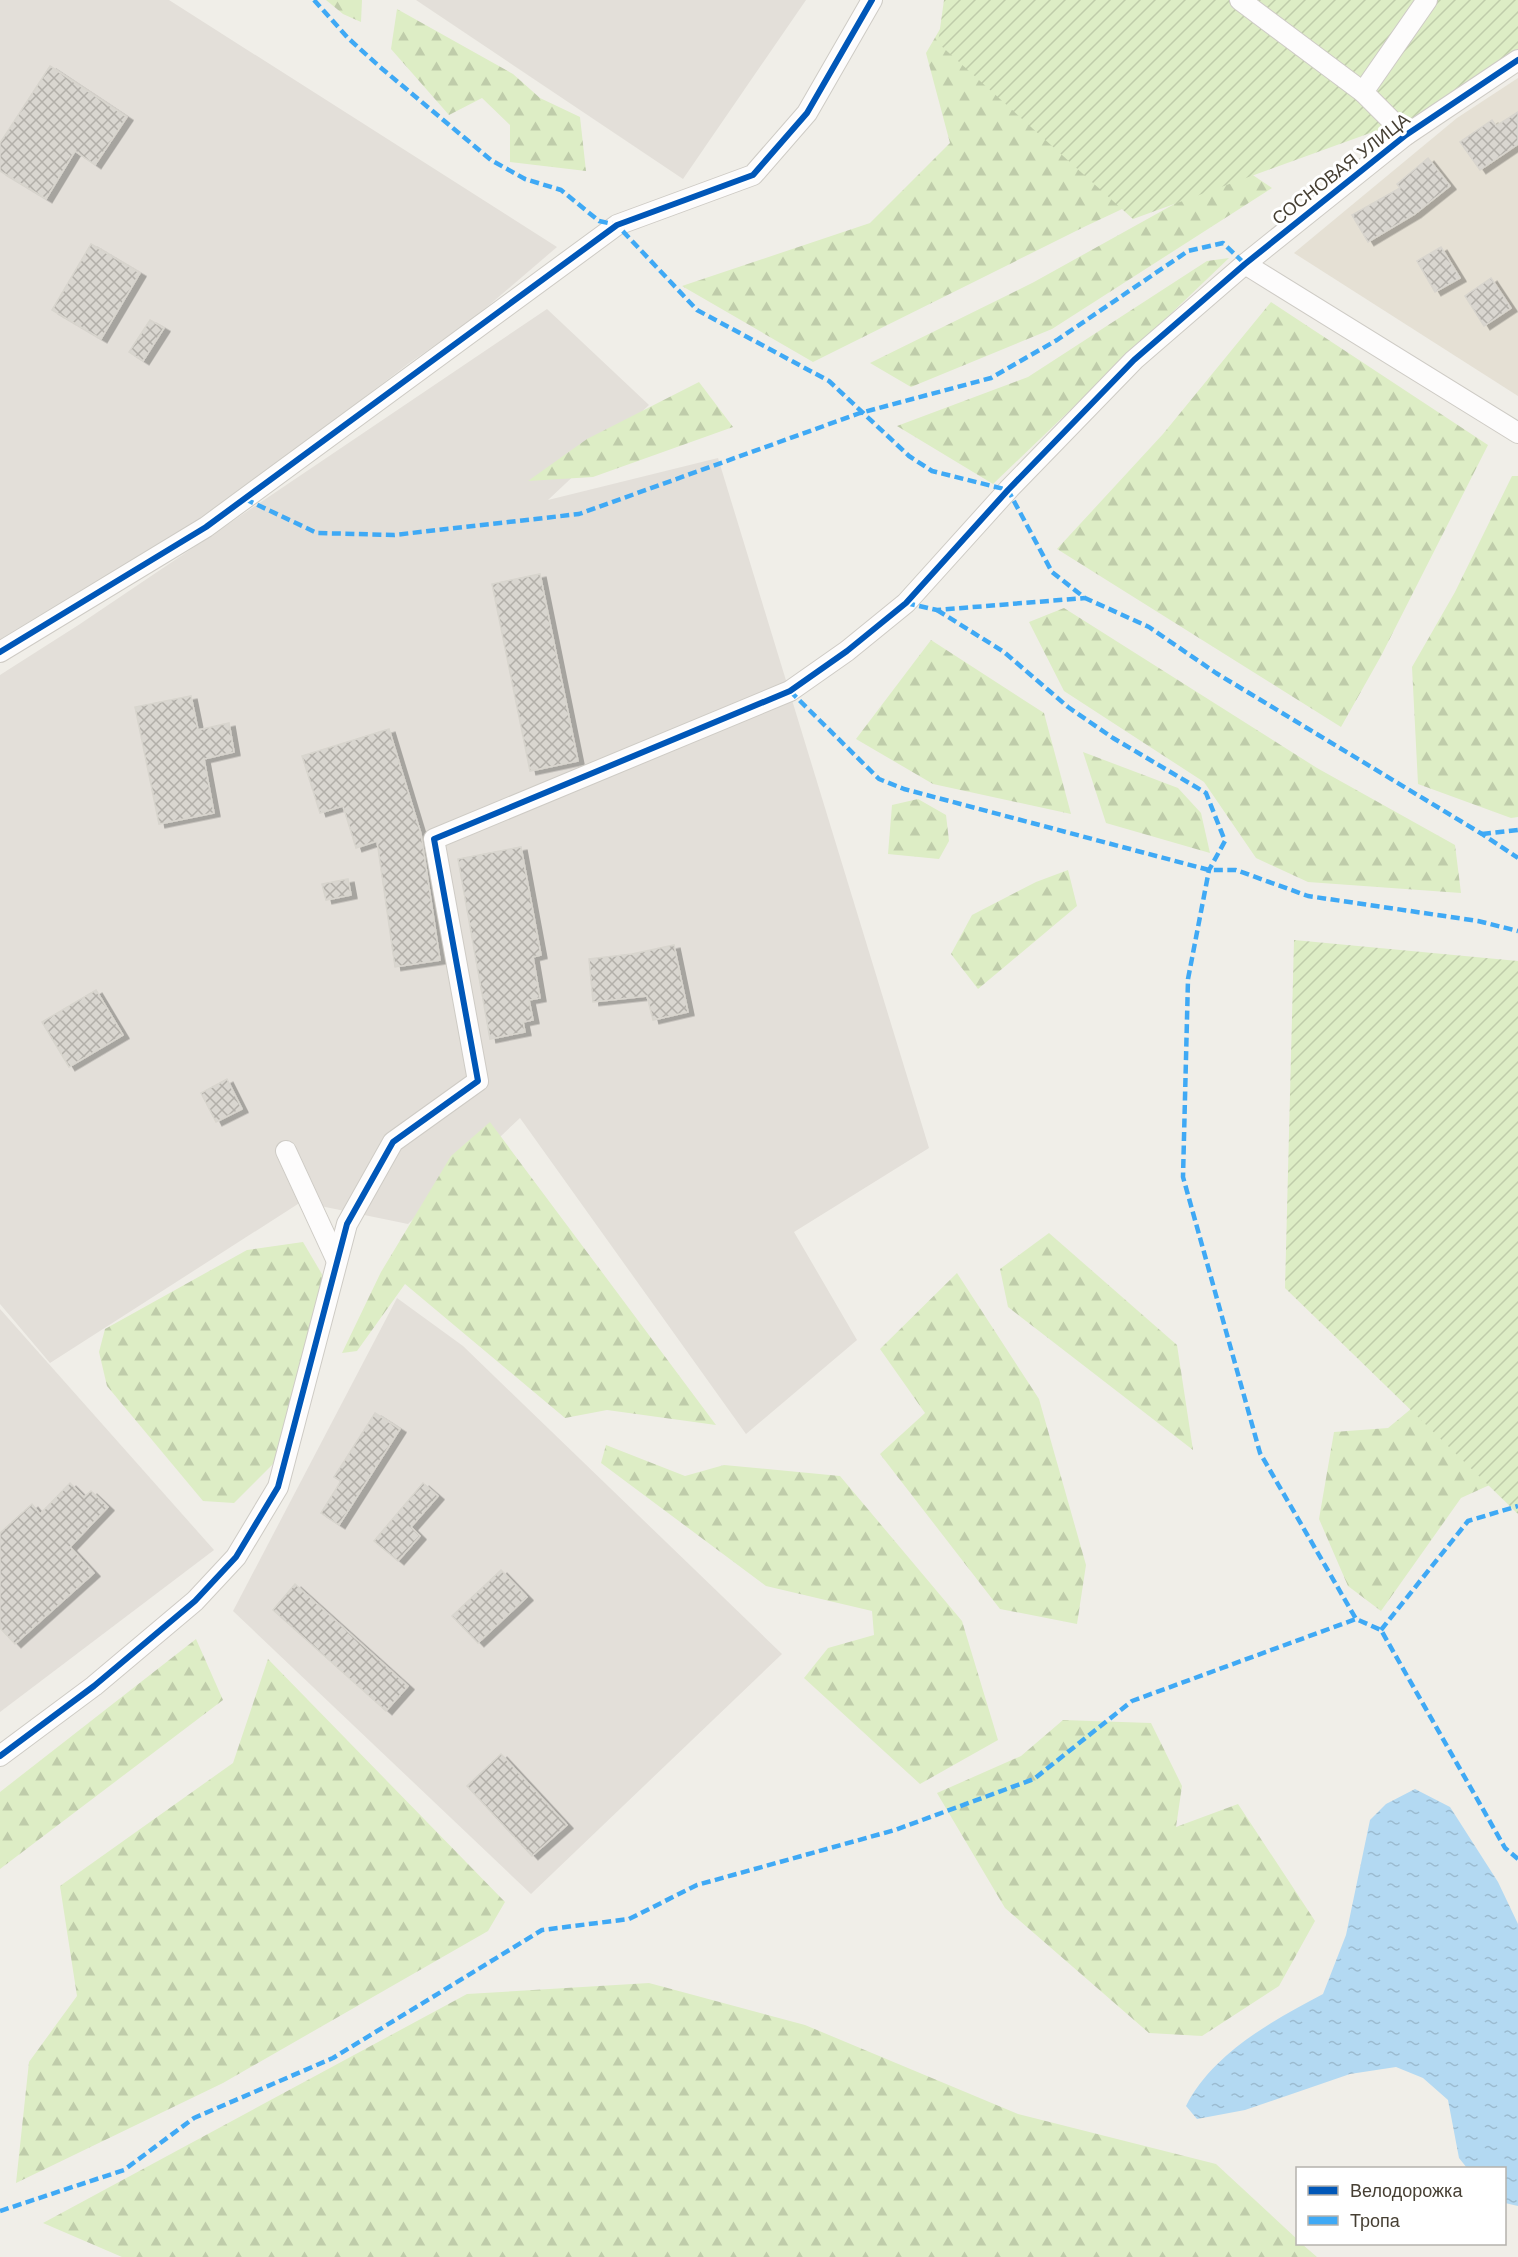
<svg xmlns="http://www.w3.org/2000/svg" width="1518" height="2257" font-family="Helvetica,sans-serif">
<defs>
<pattern id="forest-firs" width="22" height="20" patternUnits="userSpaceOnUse" patternTransform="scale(1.5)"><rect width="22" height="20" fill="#ddedc5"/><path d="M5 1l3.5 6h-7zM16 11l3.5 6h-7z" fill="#bfccaa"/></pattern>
<pattern id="garden-furrows" width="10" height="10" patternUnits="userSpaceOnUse" patternTransform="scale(1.5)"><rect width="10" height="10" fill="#ddedc5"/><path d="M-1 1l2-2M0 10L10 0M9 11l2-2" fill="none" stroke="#bfccaa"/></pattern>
<pattern id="water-ripples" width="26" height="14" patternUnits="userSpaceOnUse" patternTransform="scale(1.5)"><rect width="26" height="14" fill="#b3d9f2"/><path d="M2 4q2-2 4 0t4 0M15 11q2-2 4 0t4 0" fill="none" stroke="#9bbbd0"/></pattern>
<pattern id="building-cross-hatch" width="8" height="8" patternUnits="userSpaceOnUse" patternTransform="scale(1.5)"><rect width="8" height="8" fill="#d9d6d0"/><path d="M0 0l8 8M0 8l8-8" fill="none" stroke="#b2afa9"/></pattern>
<filter id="shadow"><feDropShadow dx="6" dy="3.5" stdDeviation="0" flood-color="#0004"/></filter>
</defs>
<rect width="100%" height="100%" fill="#f0eee8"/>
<!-- residential -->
<polygon fill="#e5e0d4" points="1518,78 1518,396 1294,253 1457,118"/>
<!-- industrial -->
<g fill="#e3dfd9">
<polygon points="0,0 169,0 557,247 474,318 408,364 217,510 0,646"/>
<polygon points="416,0 806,0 683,179"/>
<polygon points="547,309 649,405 548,500 718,458 929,1148 794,1232 857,1340 746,1434 520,1118 408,1224 301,1202 50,1363 0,1304 0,675 80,624"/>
<polygon points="397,1298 463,1346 782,1654 531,1894 233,1611"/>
<polygon points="0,1309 214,1550 0,1712"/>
</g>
<!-- forest -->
<g fill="url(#forest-firs)">
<polygon points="326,0 362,0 361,22 343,14"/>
<polygon points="957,0 1295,128 1086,226 813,362 682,286 870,223 950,143 926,53"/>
<polygon points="397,9 513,74 540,98 580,117 586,171 510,162 510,125 482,98 449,115 391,49"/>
<polygon points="1241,167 1272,188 1052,329 911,387 870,363 1034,282"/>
<polygon points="1229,258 993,484 897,426 1028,377 1207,261"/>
<polygon points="1271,302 1488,445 1381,656 1341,727 1057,549 1163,434"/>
<polygon points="699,382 733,427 593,477 528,481 587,439"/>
<polygon points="1512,476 1518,476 1518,817 1511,818 1418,784 1412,667 1455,592"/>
<polygon points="1064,608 1317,768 1455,845 1461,893 1308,882 1256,858 1204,782 1064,691 1029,622"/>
<polygon points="931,640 1044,713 1071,814 933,784 856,739"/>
<polygon points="1083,752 1178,788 1201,813 1210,853 1106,823"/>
<polygon points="918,799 946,815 949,841 939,859 888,854 892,805"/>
<polygon points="1068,870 1077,906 978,989 951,954 972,915 1036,882"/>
<polygon points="490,1122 716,1425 607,1410 565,1418 405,1284 357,1351 342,1353 381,1272 451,1156"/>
<polygon points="1049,1233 1177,1345 1193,1450 1008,1307 1000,1269"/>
<polygon points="303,1242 326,1281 286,1451 234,1503 203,1501 107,1386 99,1352 105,1329 247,1250"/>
<polygon points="957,1273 1039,1399 1086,1565 1077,1624 1000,1609 880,1454 925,1413 880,1349"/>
<polygon points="1471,1359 1518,1472 1461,1498 1381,1611 1348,1586 1319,1519 1334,1432 1388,1428"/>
<polygon points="606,1445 685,1476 724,1465 840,1476 962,1621 998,1740 920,1784 804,1678 828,1648 874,1635 872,1611 766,1586 601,1463"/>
<polygon points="196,1639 223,1700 0,1869 0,1792"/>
<polygon points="268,1659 505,1902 488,1931 223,2083 16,2183 29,2062 77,1996 60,1886 233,1763"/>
<polygon points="1063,1720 1151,1723 1182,1786 1176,1827 1238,1804 1315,1921 1279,1986 1202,2036 1149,2033 1005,1908 937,1793 1021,1756"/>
<polygon points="649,1983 805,2025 1018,2114 1216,2164 1297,2239 1298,2244 1302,2244 1317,2257 122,2257 43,2223 467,1994"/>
</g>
<!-- garden -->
<g fill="url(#garden-furrows)">
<polygon points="944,0 1518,0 1518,51 1431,111 1133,219 938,43"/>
<polygon points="1294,940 1518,961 1518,1514 1285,1288"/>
</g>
<!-- water -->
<path fill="url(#water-ripples)" d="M1415,1789L1450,1807L1498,1882L1518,1924V2206L1505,2203L1504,2168H1467L1459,2158L1448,2100L1423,2078L1396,2067L1350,2074L1245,2110L1197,2119L1186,2106C1213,2053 1272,2021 1323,1994L1346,1935L1370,1820L1386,1804Z"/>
<!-- building -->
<g fill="url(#building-cross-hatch)" stroke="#d8d5ce" stroke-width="1.5" filter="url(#shadow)">
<polygon points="50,66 127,117 95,165 75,151 46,199 0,171 0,143"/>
<polygon points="1518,112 1518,144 1480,170 1460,142 1492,120 1496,126"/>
<polygon points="1428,158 1450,186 1415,214 1368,242 1352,215 1400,188 1397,184"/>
<polygon points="91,244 140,273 101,339 52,310"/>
<polygon points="1441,247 1460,278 1435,292 1417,261"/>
<polygon points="1491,278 1511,308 1484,326 1465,296"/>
<polygon points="150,320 164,328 143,361 129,352"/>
<polygon points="540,574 578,761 530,771 492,584"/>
<polygon points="191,696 198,730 229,723 234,752 204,759 214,813 159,824 135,707"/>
<polygon points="389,729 421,834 440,960 395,967 377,841 356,848 343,806 320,813 302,756"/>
<polygon points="521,847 541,955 533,957 540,998 529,1000 533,1020 523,1022 525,1032 490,1039 458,859"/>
<polygon points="348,879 351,895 326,900 322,884"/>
<polygon points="674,945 688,1012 653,1020 647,996 593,1002 589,959 632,954"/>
<polygon points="96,990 123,1035 69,1067 42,1022"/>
<polygon points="227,1079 242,1109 216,1122 201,1093"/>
<polygon points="375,1413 400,1429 339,1525 321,1513 341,1481 334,1477"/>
<polygon points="70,1483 84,1497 91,1491 108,1507 70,1547 94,1573 15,1644 0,1628 0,1533 32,1504 40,1514"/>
<polygon points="423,1483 438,1496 411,1527 420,1536 398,1561 374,1541"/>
<polygon points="501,1570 527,1597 478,1643 452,1616"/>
<polygon points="295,1584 408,1686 386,1711 273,1610"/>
<polygon points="501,1754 567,1825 532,1856 467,1786"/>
</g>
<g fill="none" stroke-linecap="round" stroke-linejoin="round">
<!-- minor casing -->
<g stroke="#cecbc5" stroke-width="22">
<g id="minor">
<polyline points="1240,0 1363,92 1406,135"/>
<polyline points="1363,92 1427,0"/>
<polyline points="1245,264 1518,433"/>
<polyline points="0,652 206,527 617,225 753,175 807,113 872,0"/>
<polyline points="286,1151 336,1259"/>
<polyline points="0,1756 94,1686 195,1601 236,1557 278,1487 347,1224 393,1142 478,1081 434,839 790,691 847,651 906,603 1008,490 1134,360 1245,264 1406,135 1518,60"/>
</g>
</g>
<!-- minor -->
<use href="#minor" stroke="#fdfcfc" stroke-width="20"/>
<!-- quiet -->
<g stroke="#3fa9f5" stroke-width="4.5" stroke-dasharray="9 4.5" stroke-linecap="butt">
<polyline points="314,0 348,38 380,67 491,160 525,179 561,190 599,221 617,225 697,310 829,381 909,456 932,471 1008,490 1052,572 1085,598 1149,627 1216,673 1482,834 1518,858"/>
<polyline points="245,499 317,533 394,535 579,514 860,413 991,378 1057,340 1188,251 1223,243 1245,264"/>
<polyline points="906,603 937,610 1085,598"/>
<polyline points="937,610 1004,652 1068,707 1113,738 1206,793 1225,841 1209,870 1188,979 1183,1177 1260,1453 1356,1619"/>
<polyline points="790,691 879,779 904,789 1209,870 1236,870 1308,896 1478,921 1518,931"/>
<polyline points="1482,834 1518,830"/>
<polyline points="1381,1630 1468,1521 1518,1506"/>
<polyline points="0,2211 124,2170 194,2118 333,2058 542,1930 629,1919 697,1885 895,1830 1034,1779 1132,1701 1356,1619 1381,1630 1505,1848 1518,1859"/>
</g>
<!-- cycleway casing -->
<g stroke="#fff" stroke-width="10">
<g id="cycleway">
<polyline points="0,652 206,527 617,225 753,175 807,113 872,0"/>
<polyline points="0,1756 94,1686 195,1601 236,1557 278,1487 347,1224 393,1142 478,1081 434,839 790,691 847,651 906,603 1008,490 1134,360 1245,264 1406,135 1518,60"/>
</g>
</g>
<!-- cycleway -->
<use href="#cycleway" stroke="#0057b8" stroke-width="6"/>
</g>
<g text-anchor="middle" stroke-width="6" stroke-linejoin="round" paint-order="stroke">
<!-- street labels -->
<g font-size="18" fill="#463f33" stroke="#fff">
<text transform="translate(1341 169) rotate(-38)" y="6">СОСНОВАЯ УЛИЦА</text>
</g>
</g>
<!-- legend -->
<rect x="1296" y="2167" width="210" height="78" fill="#ffffff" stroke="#b5b2ad" stroke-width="1.5"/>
<rect x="1308" y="2186" width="30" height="9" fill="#0057b8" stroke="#b5b2ad" stroke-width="1.5"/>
<text x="1350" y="2197" font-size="18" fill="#463f33">Велодорожка</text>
<rect x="1308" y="2216" width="30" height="9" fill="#3fa9f5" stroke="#b5b2ad" stroke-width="1.5"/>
<text x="1350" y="2227" font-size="18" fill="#463f33">Тропа</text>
</svg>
